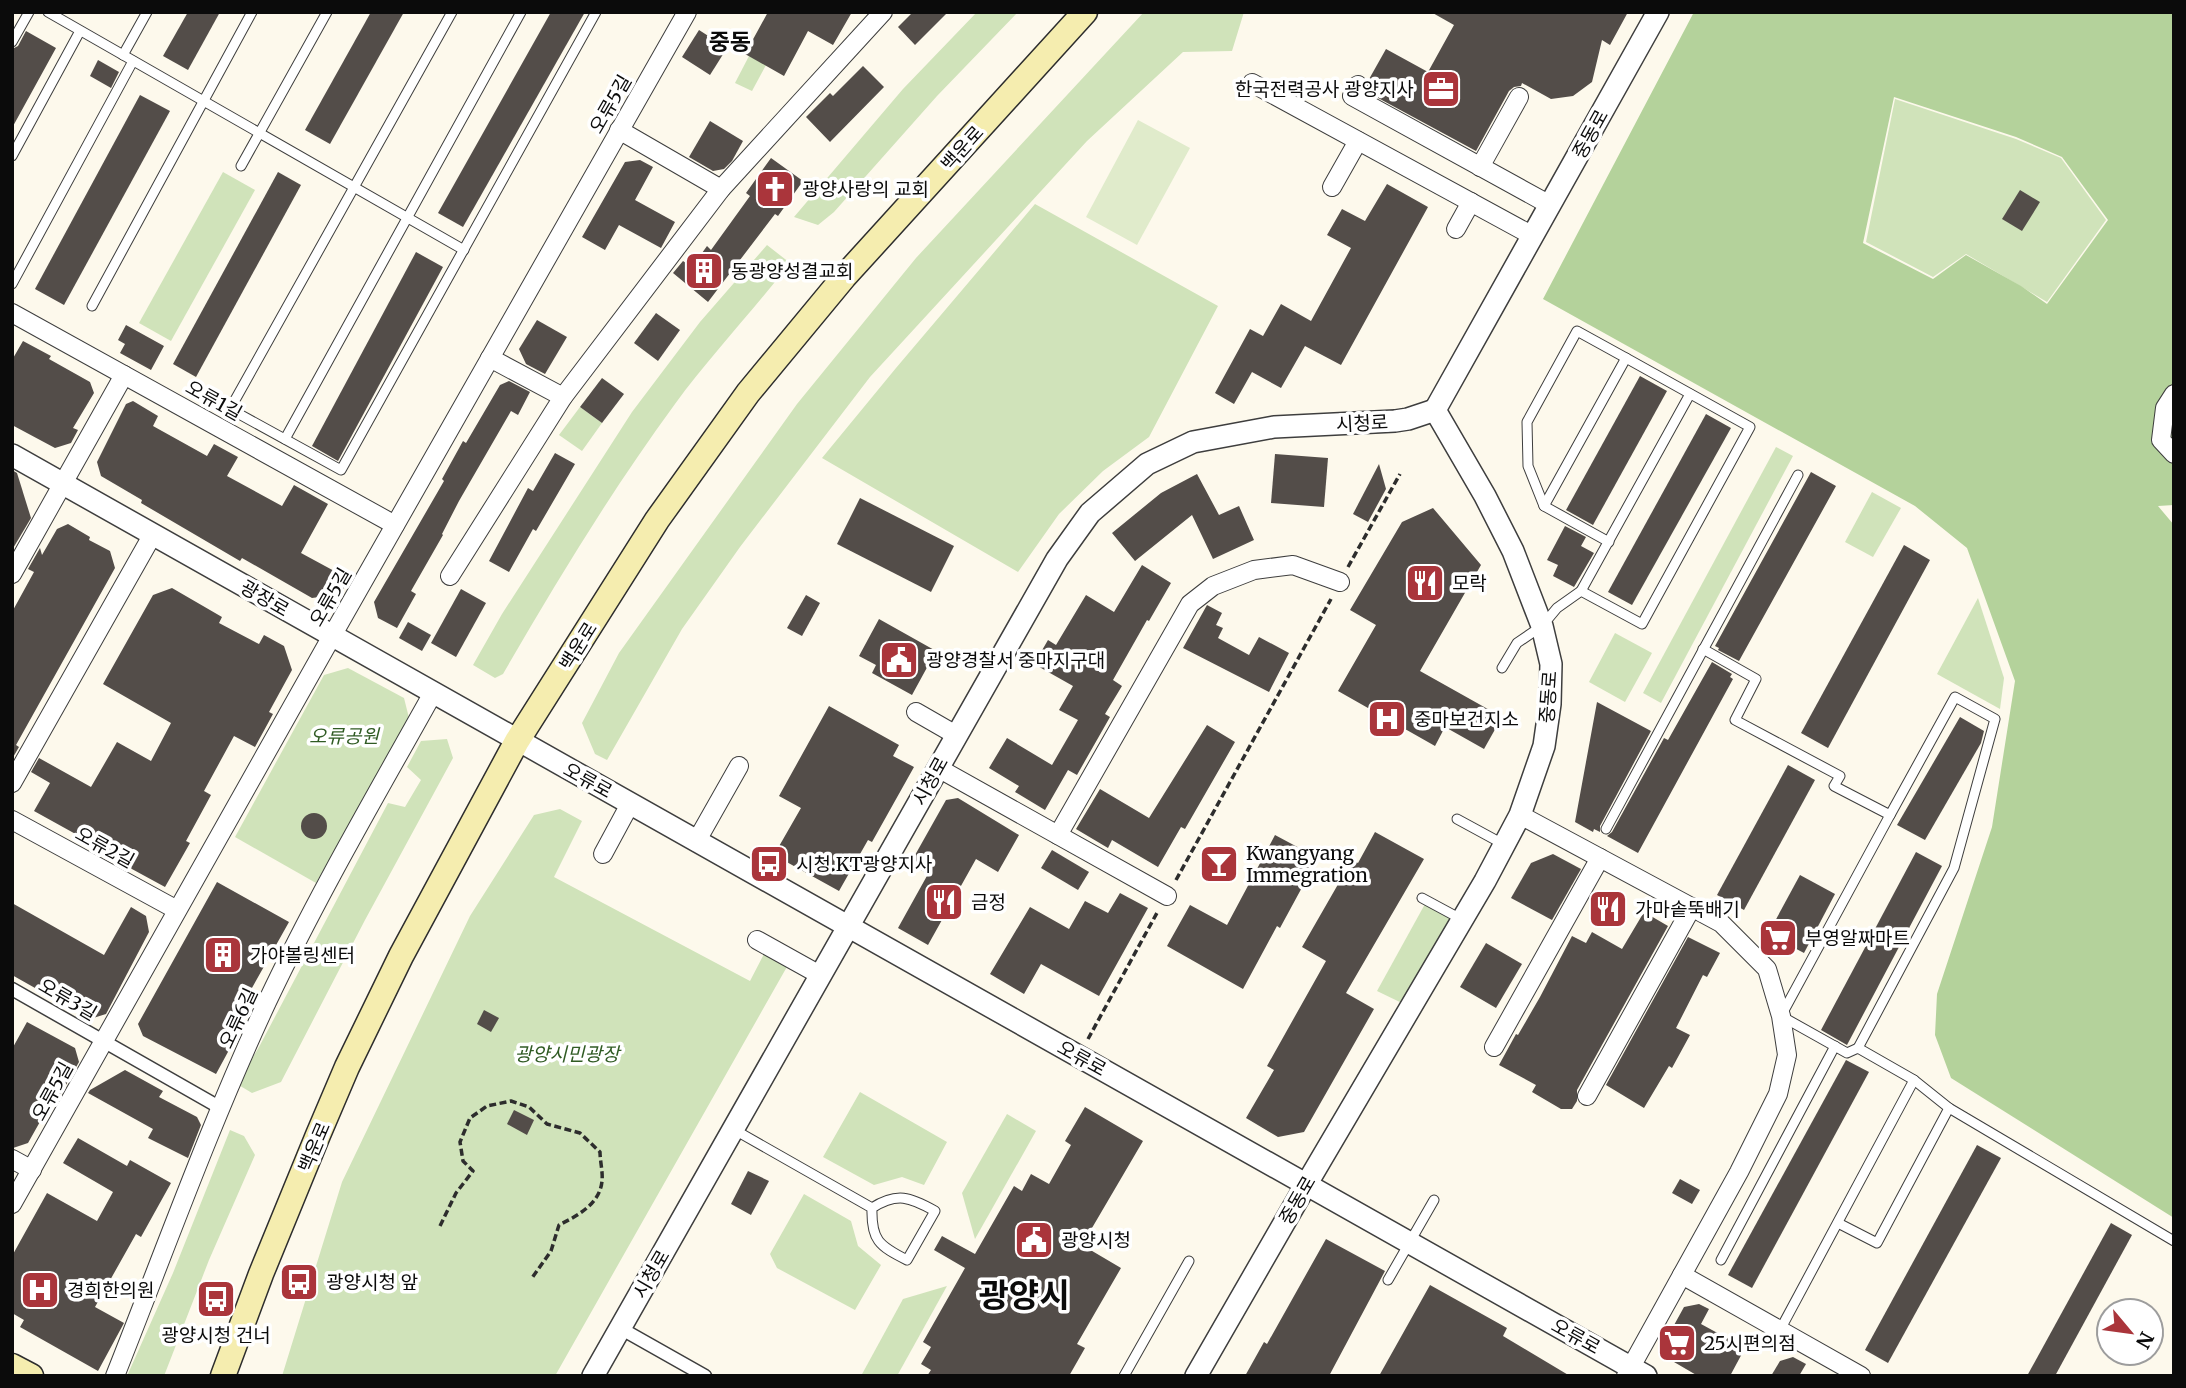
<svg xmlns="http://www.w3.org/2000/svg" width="2186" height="1388" font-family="Merriweather,'Noto Sans KR',serif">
<rect width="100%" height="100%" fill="#fdf9ec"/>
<!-- green -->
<g fill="#d0e3ba">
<polygon points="977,12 1018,12 937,96 834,212 818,225 794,217 903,89"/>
<polygon points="1144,12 1244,12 1232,51 1183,52 1087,141 870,377 740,547 682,629 607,760 595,754 582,723 619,653 797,404 916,258"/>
<polygon points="749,56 766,65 752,91 735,83"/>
<polygon points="1895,99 2016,139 2061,158 2106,220 2047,302 1966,254 1933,277 1866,242"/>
<polygon points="223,172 255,190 171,341 139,323"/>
<polygon points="1035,204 1218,306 1149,437 1103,471 1059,514 1018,572 822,458 896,368"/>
<path d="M767,245L790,263C753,311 711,355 675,404C612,490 556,582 503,674L495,678L473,665L502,614L632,412L700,322Z"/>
<polygon points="580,407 602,423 582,451 559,435"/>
<polygon points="1776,447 1793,456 1661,703 1643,693"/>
<polygon points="1872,492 1901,508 1873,557 1845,542"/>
<polygon points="1978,598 2004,678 2000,709 1937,674"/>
<polygon points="1615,633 1652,653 1625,702 1589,682"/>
<polygon points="348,668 404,698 409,718 316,883 235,837 324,675"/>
<polygon points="447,739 453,758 365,920 281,1082 252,1093 237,1084 259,1047 388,803 405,807 421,780 407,767 421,741"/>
<polygon points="560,809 582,821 554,877 750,981 765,952 788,965 555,1376 282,1376 342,1182 470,916 534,815"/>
<polygon points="1425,904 1458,922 1408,1006 1377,991"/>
<polygon points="860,1092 947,1142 924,1185 902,1177 874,1185 823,1157"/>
<polygon points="1007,1114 1036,1131 975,1239 962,1193"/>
<polygon points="230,1130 244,1136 255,1155 209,1260 164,1376 127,1376 173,1273"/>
<polygon points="804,1194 851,1221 858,1246 881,1265 855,1310 777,1268 770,1254"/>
<polygon points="947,1286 897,1376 861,1376 903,1299"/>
</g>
<!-- forest -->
<path fill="#b4d29b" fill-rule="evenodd" d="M1694,12H2174V505L2158,506L2174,525V1218L1951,1078L1935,1035L1937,994L1992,827L2015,681L1967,548L1915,506L1543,299ZM1894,97L2016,137L2062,157L2108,220L2047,304L2021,286L1966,255L1933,279L1863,243Z"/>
<!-- pitch -->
<polygon fill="#e0ebcb" points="1138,120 1190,148 1137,245 1086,217"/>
<!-- building -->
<g fill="#534d49">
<polygon points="188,12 220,12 188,70 163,56"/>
<polygon points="371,12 404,12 330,144 305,130"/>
<polygon points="551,12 585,12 463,227 438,213"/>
<polygon points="768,12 852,12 833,45 808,31 784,76 745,54"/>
<polygon points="913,12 948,12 915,45 898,27"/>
<polygon points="1431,12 1628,12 1610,45 1602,40 1592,82 1573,96 1551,99 1522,83 1521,86 1514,87 1509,91 1476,151 1367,92 1368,81 1386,49 1428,72 1454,25"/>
<polygon points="699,30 727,48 710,75 682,57"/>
<polygon points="26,31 56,48 12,128 12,49 18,46"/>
<polygon points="98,60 119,72 111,88 90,76"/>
<polygon points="863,66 884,87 830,142 806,117 830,93 833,96"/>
<polygon points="140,95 170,111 64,305 35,289"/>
<polygon points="710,121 743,141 732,161 724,169 713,171 689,157"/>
<polygon points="771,158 803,181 778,216 775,214 708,302 673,273 683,261 692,267 707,246 711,250 750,196 746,193"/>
<polygon points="640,160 653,167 635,200 675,222 661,248 619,225 605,250 582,237 625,162"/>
<polygon points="278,172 301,185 196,377 173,364"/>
<polygon points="1387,184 1428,207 1341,365 1305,346 1281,388 1252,372 1234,404 1215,393 1250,329 1263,336 1281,304 1311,321 1351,248 1327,235 1342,209 1365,221"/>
<polygon points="2020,190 2040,202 2022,231 2002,219"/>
<polygon points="416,252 443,267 338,461 312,446"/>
<polygon points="656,313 680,330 658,361 634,343"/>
<polygon points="537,320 567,337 545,374 526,364 519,349"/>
<polygon points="126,325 164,346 151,370 120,353 125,344 118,340"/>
<polygon points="23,341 51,356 49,359 90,382 94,393 73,428 78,430 71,443 55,448 12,425 12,360"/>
<polygon points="1640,376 1667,391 1593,525 1566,510"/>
<polygon points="602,378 624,394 602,423 580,407"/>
<polygon points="509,381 530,392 518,415 511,411 459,501 442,534 443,535 411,591 416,594 397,628 378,618 374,602 444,481 442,479 463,441 466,443 500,385"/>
<polygon points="133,401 158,416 153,426 207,456 214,444 238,457 227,476 282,506 294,485 328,504 301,553 349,579 341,594 312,598 242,558 240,561 211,544 141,503 142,500 101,476 97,462 126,404"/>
<polygon points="1706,414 1731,428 1632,605 1608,592"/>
<polygon points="555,453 575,464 536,531 533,529 509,572 489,561 528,488 533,491"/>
<polygon points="1275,454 1328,458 1324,507 1271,503"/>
<polygon points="1379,464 1386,489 1368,522 1353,514"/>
<polygon points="12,470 17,473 31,518 12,550"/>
<polygon points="1811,472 1836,486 1739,661 1718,650 1719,648 1715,646"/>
<polygon points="1197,474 1219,515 1239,506 1254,540 1213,559 1192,515 1135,561 1112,533 1161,493"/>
<polygon points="860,498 954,546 931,592 837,544"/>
<polygon points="1433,508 1481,565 1420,671 1502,717 1484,749 1445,727 1435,746 1338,691 1376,625 1350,610 1402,522"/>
<polygon points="68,524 90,537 89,540 110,551 115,568 16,745 19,747 12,759 12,612 34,572 28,569 40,548 42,555 57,529"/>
<polygon points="1565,526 1586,537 1581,546 1594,553 1574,587 1553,576 1558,565 1547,560"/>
<polygon points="1904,545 1930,560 1828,748 1801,733"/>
<polygon points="1142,565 1171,583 1149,621 1147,620 1113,680 1122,686 1105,714 1110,717 1077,775 1068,770 1045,810 1015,792 1019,786 989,768 1007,738 1052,765 1078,720 1059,710 1073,686 1034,664 1048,640 1056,645 1086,595 1114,612"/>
<polygon points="172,588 222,617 219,623 259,644 264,635 284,646 292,670 269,712 273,714 255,747 234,736 204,791 211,795 186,841 190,843 165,887 97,850 99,847 34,811 50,783 31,772 39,758 91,787 117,742 151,761 171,723 103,684 153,595"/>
<polygon points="461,589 486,603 456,657 431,643"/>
<polygon points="806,595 820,603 802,636 787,628"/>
<polygon points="1207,605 1222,613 1216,625 1223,628 1218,638 1249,655 1259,637 1289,653 1269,692 1183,648"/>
<polygon points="879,619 936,651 912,695 872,673 876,665 859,656"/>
<polygon points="408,622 431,635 422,651 399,638"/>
<polygon points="1712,662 1732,674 1730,677 1733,679 1638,853 1607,836 1612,832 1664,738 1668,740"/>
<polygon points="1597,702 1651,731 1600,826 1600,832 1594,829 1593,832 1575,822"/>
<polygon points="829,706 899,745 893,756 914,767 872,842 868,840 839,891 774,855 801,808 779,796"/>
<polygon points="1960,717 1984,731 1981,743 1925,840 1897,825"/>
<polygon points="1207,725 1235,742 1185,829 1181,827 1158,867 1112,840 1108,848 1076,829 1100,789 1149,818"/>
<polygon points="1788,765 1815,780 1744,910 1717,895"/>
<polygon points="958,798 1019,835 998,872 976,859 928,945 898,928 928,874 910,864 946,800"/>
<circle cx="314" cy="826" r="13"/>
<polygon points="1375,832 1424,859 1346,993 1374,1009 1304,1132 1278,1137 1246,1118 1274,1070 1267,1066 1326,961 1302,947 1352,860 1358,863"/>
<polygon points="1275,835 1318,858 1280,928 1277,926 1243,989 1167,946 1190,905 1227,925"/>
<polygon points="1052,850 1089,872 1078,890 1041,868"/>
<polygon points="1916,852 1942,866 1847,1045 1821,1030"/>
<polygon points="1553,854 1581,869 1552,920 1511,898 1531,863"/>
<polygon points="1800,875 1835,894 1804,953 1768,934"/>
<polygon points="217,882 289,922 226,1034 235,1039 216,1074 143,1036 138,1024"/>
<polygon points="1120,893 1148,908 1099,996 1041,964 1024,994 990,974 1030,907 1069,929 1085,901 1108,913"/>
<polygon points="12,903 104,955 131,907 146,916 149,932 106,1014 90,1019 12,975"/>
<polygon points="1644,912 1668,926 1577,1090 1577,1101 1572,1109 1561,1109 1532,1092 1536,1085 1499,1065 1516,1034 1518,1035 1540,997 1572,936 1586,943 1592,932 1622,949"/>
<polygon points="1688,937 1720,953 1707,977 1703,975 1676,1028 1690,1035 1672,1068 1669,1066 1644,1108 1606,1085"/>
<polygon points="1486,943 1522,964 1496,1008 1460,987"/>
<polygon points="484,1010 499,1018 491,1032 477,1024"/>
<polygon points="27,1022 75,1048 79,1062 54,1106 50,1104 28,1143 13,1148 12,1049"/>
<polygon points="1846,1060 1869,1072 1752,1288 1728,1275"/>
<polygon points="125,1070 163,1091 159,1097 197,1117 201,1125 188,1158 148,1138 153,1129 88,1093 90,1090"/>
<polygon points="1085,1107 1143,1141 1082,1245 1121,1268 1077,1344 1085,1348 1069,1376 927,1376 931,1370 921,1364 931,1347 923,1342 965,1268 934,1250 942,1236 975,1254 1014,1186 1022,1191 1031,1174 1049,1184 1071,1145 1065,1141"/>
<polygon points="514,1110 534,1120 527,1135 507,1124"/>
<polygon points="78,1138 127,1166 130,1160 171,1183 141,1237 136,1234 95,1307 124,1323 98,1371 20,1327 24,1320 12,1313 12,1256 47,1193 97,1221 113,1192 63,1163"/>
<polygon points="1977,1145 2001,1158 1888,1363 1865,1350"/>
<polygon points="748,1171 769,1181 751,1215 731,1204"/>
<polygon points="1680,1179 1700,1190 1692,1204 1672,1193"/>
<polygon points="2111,1223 2132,1235 2055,1376 2027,1376"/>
<polygon points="1326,1239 1385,1271 1329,1376 1245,1376 1264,1342 1267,1344"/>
<polygon points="1430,1285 1507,1328 1503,1336 1570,1376 1379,1376"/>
<polygon points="1699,1304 1709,1309 1701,1324 1745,1348 1730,1376 1698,1376 1674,1362 1668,1336 1684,1307"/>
<polygon points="1793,1357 1806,1364 1799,1376 1771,1376 1780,1361"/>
</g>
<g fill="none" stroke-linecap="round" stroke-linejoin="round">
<!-- service casing -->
<g stroke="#3e3e3e" stroke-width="11">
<g id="service">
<polyline points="48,12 464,250"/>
<polyline points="452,12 230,409 341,470 596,12"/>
<polyline points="12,42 29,12"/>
<polyline points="123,55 147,12"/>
<polyline points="12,156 80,31"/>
<polyline points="241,166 327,12"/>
<polyline points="12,284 133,61"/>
<polyline points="92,306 252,12"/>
<polyline points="285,439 521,12"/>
<polyline points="1544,506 1528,466 1527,422 1577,331 1626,358"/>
<polyline points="1581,591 1690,394"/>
<polyline points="1703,649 1756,679 1735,720 1840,776 1834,786 1890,815 1781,1016 1847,1053 1858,1048 1914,1080 1949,1108 2174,1241"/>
<polyline points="1502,668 1517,643 1542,626 1557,608 1581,591 1642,624 1750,427 1626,358 1544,506 1609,542"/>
<polyline points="1457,819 1503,844"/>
<polyline points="1606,829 1798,475"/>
<polyline points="1422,898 1461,919"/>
<polyline points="1858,1048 1954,868 1995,719 1955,697 1890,815"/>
<path d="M733,1129L872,1208C871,1240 879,1246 907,1260L935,1211C910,1197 897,1192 872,1208"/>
<polyline points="1838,1223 1877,1243 1949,1108"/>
<polyline points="1721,1260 1835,1046"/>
<polyline points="1388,1280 1434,1200"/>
<polyline points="1780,1330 1914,1080"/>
<polyline points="1124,1376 1189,1261"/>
</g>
</g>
<!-- pedestrian casing -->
<g stroke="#3e3e3e" stroke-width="15">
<g id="pedestrian">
<polyline points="12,989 219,1107"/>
<polyline points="620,1328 705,1376"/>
</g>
</g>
<!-- minor casing -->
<g stroke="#3e3e3e" stroke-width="20">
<g id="minor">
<polyline points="1252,83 1533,236"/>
<polyline points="1358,85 1352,96 1550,205"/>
<polyline points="619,130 721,189"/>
<polyline points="1480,167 1519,97"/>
<polyline points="1332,187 1358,141"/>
<polyline points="1456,229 1471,202"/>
<polyline points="12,313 395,525"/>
<polyline points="490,358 563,397"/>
<polyline points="2174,394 2165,408 2161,440 2174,454"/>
<polyline points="12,574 124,375"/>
<polyline points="450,576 563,397 721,189 883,12"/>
<polyline points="916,712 956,735"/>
<polyline points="938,768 1167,896"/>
<polyline points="12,783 153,534"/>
<polyline points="1520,815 1721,923 1767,969 1781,1016 1787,1055 1778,1094 1739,1172 1626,1376"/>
<polyline points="12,820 177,910"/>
<polyline points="1058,835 1190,604 1213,586 1254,570 1293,565 1340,582"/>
<polyline points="696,842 739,766"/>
<polyline points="603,854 630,804"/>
<polyline points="757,940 820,975"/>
<polyline points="1494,1047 1600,858"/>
<polyline points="1587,1096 1692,907"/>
<polyline points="12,1159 32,1170"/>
<polyline points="12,1204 332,636 687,12"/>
<polyline points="1682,1275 1861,1376"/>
<path d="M115,1376C165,1250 210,1124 267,1002C317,896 376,795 433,693"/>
</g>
</g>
<!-- tertiary casing -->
<g stroke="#3e3e3e" stroke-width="24">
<g id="tertiary">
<polyline points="12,455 1646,1376"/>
<polyline points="593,1376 1057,559 1090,513 1147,464 1193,442 1274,427 1395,421 1408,419 1435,410"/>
<polyline points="1196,1376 1306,1185 1485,881 1520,815 1544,746 1550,704 1551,664 1542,626 1513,551 1485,496 1435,410 1658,12"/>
</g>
</g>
<!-- secondary casing -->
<g stroke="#2d2d2d" stroke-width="27">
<g id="secondary">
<polyline points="12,1366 31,1376"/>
<polyline points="223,1376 261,1274 318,1135 347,1067 401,956 517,741 657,520 748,393 844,277 1085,12"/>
</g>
</g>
<!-- path -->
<g stroke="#2d2d2d" stroke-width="3.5" stroke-dasharray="7 3.5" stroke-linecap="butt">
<polyline points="1348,567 1400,474"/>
<polyline points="1176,880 1331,599"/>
<polyline points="1088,1039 1158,911"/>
<path d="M440,1226L456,1193L473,1171L463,1161L460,1142L470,1118L487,1106L511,1101L529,1107L547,1124L580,1133L600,1152C600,1161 603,1172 602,1181C600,1204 577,1216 559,1225L551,1251L532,1278"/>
</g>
<!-- service -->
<use href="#service" stroke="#fff" stroke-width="9"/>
<!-- pedestrian -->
<use href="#pedestrian" stroke="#fff" stroke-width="12"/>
<!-- minor -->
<use href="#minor" stroke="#fff" stroke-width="18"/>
<!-- tertiary -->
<use href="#tertiary" stroke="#fff" stroke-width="21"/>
<!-- secondary -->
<use href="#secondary" stroke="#f5edaf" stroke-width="24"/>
</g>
<!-- icons -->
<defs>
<g id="office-square" transform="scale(2.0125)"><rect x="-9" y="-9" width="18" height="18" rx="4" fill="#aa353b" stroke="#fff"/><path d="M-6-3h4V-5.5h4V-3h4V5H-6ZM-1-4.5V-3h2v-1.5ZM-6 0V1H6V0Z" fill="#fff"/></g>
<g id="church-square" transform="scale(2.0125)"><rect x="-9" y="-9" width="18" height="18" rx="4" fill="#aa353b" stroke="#fff"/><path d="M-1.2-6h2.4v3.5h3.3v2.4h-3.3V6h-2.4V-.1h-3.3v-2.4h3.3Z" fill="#fff"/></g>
<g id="building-square" transform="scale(2.0125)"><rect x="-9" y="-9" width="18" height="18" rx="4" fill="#aa353b" stroke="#fff"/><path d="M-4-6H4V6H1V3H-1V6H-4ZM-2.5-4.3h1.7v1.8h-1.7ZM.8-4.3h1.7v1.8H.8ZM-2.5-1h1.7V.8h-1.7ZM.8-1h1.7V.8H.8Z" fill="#fff"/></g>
<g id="restaurant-square" transform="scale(2.0125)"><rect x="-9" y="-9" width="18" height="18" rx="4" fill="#aa353b" stroke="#fff"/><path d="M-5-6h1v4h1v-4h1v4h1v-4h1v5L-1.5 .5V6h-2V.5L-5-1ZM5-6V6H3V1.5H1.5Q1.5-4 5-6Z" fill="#fff"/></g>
<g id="civic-square" transform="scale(2.0125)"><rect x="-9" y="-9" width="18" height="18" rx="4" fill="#aa353b" stroke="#fff"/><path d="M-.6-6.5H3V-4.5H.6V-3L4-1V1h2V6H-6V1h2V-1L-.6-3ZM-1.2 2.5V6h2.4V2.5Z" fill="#fff"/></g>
<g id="hospital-square" transform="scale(2.0125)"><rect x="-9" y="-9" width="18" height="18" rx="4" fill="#aa353b" stroke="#fff"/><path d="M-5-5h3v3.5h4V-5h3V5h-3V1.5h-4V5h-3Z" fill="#fff"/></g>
<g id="bus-square" transform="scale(2.0125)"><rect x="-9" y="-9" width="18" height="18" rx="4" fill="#aa353b" stroke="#fff"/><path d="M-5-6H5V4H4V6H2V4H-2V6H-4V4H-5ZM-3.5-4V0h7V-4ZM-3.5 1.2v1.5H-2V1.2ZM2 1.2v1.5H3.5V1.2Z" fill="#fff"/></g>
<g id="bar-square" transform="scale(2.0125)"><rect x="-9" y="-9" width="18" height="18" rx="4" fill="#aa353b" stroke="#fff"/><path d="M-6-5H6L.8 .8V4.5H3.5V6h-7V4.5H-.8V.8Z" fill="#fff"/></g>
<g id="supermarket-square" transform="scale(2.0125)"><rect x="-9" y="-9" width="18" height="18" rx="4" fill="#aa353b" stroke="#fff"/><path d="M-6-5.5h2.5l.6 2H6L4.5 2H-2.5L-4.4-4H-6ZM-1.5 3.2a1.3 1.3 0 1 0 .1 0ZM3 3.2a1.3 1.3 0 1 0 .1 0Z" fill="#fff"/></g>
</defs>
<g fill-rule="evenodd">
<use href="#office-square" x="1441" y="89"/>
<use href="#church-square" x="775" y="189"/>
<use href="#building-square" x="704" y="271"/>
<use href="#restaurant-square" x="1425" y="583"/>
<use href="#civic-square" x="899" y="660"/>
<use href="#hospital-square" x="1387" y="719"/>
<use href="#bus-square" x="769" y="864"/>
<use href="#bar-square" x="1219" y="864"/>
<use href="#restaurant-square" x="944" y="902"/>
<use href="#restaurant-square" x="1608" y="909"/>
<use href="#supermarket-square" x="1778" y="938"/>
<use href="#building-square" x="223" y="955"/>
<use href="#civic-square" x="1034" y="1240"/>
<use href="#bus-square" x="299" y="1282"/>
<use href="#hospital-square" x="40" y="1290"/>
<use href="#bus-square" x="216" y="1299"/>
<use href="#supermarket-square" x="1677" y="1343"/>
</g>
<g text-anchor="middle" stroke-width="7" stroke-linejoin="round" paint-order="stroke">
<!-- poi labels -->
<g font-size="19" fill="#0b0b0b" stroke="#fff" text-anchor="start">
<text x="1414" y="96" text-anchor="end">한국전력공사 광양지사</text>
<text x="802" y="196">광양사랑의 교회</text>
<text x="731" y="278">동광양성결교회</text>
<text x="1452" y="590">모락</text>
<text x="926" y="667">광양경찰서 중마지구대</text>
<text x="1414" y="726">중마보건지소</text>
<text x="1246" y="860">Kwangyang<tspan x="1246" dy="22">Immegration</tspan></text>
<text x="796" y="871">시청.KT광양지사</text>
<text x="971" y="909">금정</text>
<text x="1635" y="916">가마솥뚝배기</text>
<text x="1805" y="945">부영알짜마트</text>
<text x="250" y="962">가야볼링센터</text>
<text x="1061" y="1247">광양시청</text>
<text x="326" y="1289">광양시청 앞</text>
<text x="67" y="1297">경희한의원</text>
<text x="216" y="1342" text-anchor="middle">광양시청 건너</text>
<text x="1704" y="1350">25시편의점</text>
</g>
<!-- street labels -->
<g font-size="19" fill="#0b0b0b" stroke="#fff">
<text transform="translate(610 104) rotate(-60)" y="7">오류5길</text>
<text transform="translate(1590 134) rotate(-61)" y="7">중동로</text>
<text transform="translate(962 148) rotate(-48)" y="7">백운로</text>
<text transform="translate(214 400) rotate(29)" y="7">오류1길</text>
<text transform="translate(1362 423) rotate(-3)" y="7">시청로</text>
<text transform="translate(330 597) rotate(-60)" y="7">오류5길</text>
<text transform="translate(265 598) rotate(30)" y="7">광장로</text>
<text transform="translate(578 646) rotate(-58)" y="7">백운로</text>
<text transform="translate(1548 697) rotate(-86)" y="7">중동로</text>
<text transform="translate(588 780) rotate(29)" y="7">오류로</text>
<text transform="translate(930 781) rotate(-61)" y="7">시청로</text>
<text transform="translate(105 847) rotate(29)" y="7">오류2길</text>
<text transform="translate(68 999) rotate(30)" y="7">오류3길</text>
<text transform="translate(238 1018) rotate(-65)" y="7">오류6길</text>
<text transform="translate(1082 1058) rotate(29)" y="7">오류로</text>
<text transform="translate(52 1091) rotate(-61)" y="7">오류5길</text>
<text transform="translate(314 1147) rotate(-67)" y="7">백운로</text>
<text transform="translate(1297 1200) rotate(-60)" y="7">중동로</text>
<text transform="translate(651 1274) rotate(-60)" y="7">시청로</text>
<text transform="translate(1576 1336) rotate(29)" y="7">오류로</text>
</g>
<!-- park labels -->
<g font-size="19" font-style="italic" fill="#305b24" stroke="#fff">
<text x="344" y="743">오류공원</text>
<text x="567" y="1061">광양시민광장</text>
</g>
<!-- quarter labels -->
<g font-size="23" font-weight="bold" fill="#0b0b0b" stroke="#fff">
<text x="730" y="50">중동</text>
</g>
<!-- town labels -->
<g font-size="33" font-weight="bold" fill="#0b0b0b" stroke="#fff">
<text x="1024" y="1307">광양시</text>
</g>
</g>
<!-- border -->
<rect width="2186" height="1388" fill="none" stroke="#0b0b0b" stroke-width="28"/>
<!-- north arrow -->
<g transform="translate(2130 1332) rotate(119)"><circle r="33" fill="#ffffff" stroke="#9d9d9d" stroke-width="2"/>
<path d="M0-5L12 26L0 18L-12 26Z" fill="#aa353b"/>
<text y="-10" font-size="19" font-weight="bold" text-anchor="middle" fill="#0b0b0b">N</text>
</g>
</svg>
